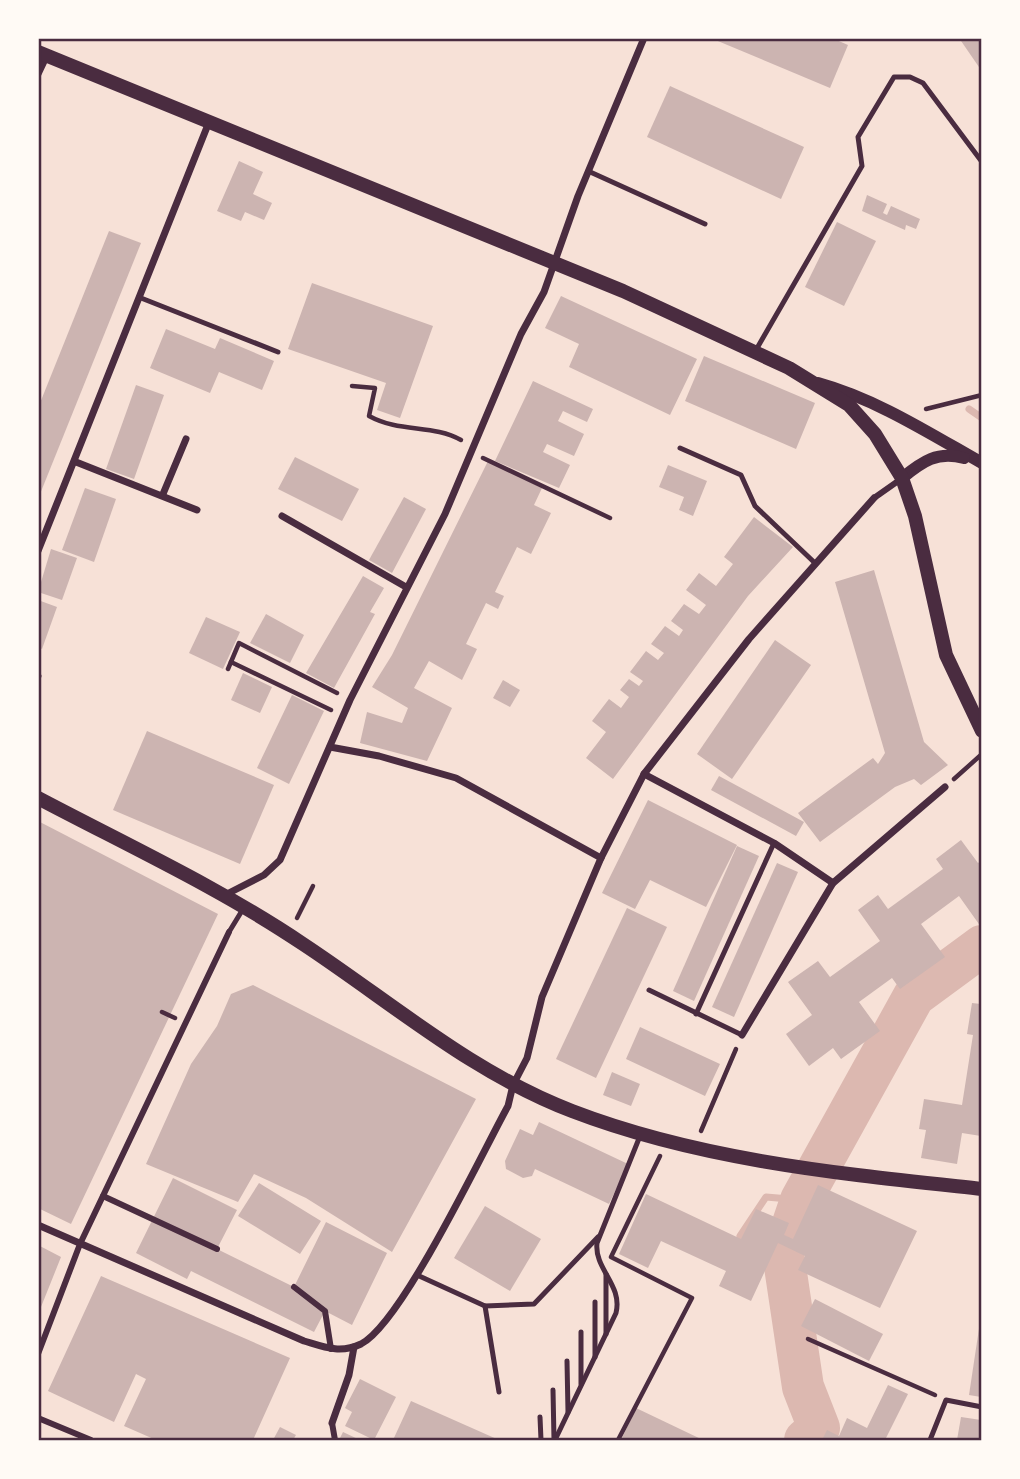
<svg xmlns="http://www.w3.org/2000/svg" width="1020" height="1479" font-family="Karla,sans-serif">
<rect width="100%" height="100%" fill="#f7e1d7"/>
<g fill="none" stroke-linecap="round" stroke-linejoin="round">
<!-- stream -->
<g stroke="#dcb8b0" stroke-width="7">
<polyline points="969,409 982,418"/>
<polyline points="740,1236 766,1197 801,1200"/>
</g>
<!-- river -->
<polyline stroke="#dcb8b0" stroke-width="42" points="805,1440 819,1428 803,1387 783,1253 801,1200 914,996 982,946"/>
</g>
<!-- building -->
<g fill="#ccb4b1">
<polygon points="832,38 848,45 830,88 713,39"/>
<polygon points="959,38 981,38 981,70"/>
<polygon points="670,86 804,147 781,199 647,137"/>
<polygon points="239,161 263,172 253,194 272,203 264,220 245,212 241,221 217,211"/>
<polygon points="867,195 887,204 883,213 887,215 891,206 920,219 916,229 906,225 905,230 862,211"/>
<polygon points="837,222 876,241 844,306 805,287"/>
<polygon points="109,231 141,243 38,499 38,408"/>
<polygon points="312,283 433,326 400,418 377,410 386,383 288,349"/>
<polygon points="561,296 697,359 670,415 569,367 579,344 545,328"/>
<polygon points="166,329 215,349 220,338 274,361 262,390 219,372 210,393 150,368"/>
<polygon points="704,356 815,403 796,449 685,401"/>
<polygon points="533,381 593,409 587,422 563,411 558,421 584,434 574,456 547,444 543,452 570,465 559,488 495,461"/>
<polygon points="136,385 164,395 134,479 106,469"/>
<polygon points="295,457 359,489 342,521 278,489"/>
<polygon points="488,461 542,488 534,505 551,513 531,554 517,547 495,592 504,596 498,609 486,603 466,644 477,649 462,680 429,661 414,688 452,708 427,761 360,743 367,712 402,723 408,708 372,687 392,655"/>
<polygon points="668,465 707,481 693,516 679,510 684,497 659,487"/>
<polygon points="85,488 116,499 94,562 62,550"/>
<polygon points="404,497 426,509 392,573 369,560"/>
<polygon points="754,517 793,547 748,596 613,779 586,758 606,732 592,721 609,699 621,708 629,697 620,690 629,679 639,686 643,681 630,672 646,651 658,660 664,653 651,644 665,626 679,636 683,630 671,621 684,604 699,614 706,605 686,590 699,573 716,586 733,564 724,557"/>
<polygon points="51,549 77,558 62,600 38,592"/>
<polygon points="874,570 924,742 948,765 921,785 914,779 895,787 820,842 798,813 873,758 878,764 885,753 835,582"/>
<polygon points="363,576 384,588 370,612 375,614 334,688 306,673"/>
<polygon points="38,600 57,607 42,649 38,647"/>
<polygon points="266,614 304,635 290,663 250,643"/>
<polygon points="206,617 240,632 223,669 189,653"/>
<polygon points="775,640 811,665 732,779 697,754"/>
<polygon points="243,673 272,687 260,713 231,700"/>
<polygon points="503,680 520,690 510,707 493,698"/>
<polygon points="292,695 324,711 289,784 257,768"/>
<polygon points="147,731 274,785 240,864 113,810"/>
<polygon points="719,776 804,822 796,836 711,790"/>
<polygon points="648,800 737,845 706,907 650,880 635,909 602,893"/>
<polygon points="38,821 218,914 71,1224 38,1208"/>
<polygon points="961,840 978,863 981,861 981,927 959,896 921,924 945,957 900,989 892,978 859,1002 880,1031 841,1059 833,1048 809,1066 786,1034 812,1015 788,982 818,961 830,977 880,941 858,910 878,895 888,909 943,869 936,859"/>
<polygon points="737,846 759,856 694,1001 673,991"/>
<polygon points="777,863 798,872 734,1017 712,1007"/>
<polygon points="627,908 667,927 596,1078 556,1059"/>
<polygon points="253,985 476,1099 392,1252 306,1198 254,1174 238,1202 146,1164 191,1064 217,1026 231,994"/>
<polygon points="972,1003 981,1004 981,1136 962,1133 957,1164 921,1158 926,1130 919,1129 924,1099 962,1105 973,1035 967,1034"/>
<polygon points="640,1027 720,1064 705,1096 626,1059"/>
<polygon points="612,1072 640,1084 631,1106 603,1095"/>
<polygon points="539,1122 628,1164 609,1204 535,1169 532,1176 523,1178 506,1169 505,1161 520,1129 533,1135"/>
<polygon points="173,1178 237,1210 217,1249 294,1287 326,1222 387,1253 352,1325 325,1311 314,1332 191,1271 187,1279 136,1253"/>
<polygon points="259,1183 321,1221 300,1254 238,1216"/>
<polygon points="818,1185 917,1231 880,1308 798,1270 805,1256 778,1243 751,1301 719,1286 726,1271 661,1241 648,1268 619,1254 646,1194 741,1239 756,1209 789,1223 784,1235 793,1239"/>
<polygon points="485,1206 541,1239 510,1291 454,1258"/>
<polygon points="38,1245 61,1257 39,1312 38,1312"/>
<polygon points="101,1276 290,1358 253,1440 156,1440 124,1426 146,1379 136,1374 114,1422 48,1391"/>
<polygon points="815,1299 883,1334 869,1361 801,1326"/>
<polygon points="980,1322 981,1322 981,1397 969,1395"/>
<polygon points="360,1379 396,1397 374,1440 345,1426 352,1412 345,1408"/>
<polygon points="888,1385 908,1394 885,1440 822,1440 827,1430 839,1436 847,1418 867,1428"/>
<polygon points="411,1401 499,1440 393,1440"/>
<polygon points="636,1408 703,1440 621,1440"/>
<polygon points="961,1417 981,1420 981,1440 957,1440"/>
<polygon points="280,1427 296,1435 293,1440 273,1440"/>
<polygon points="343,1432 360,1440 339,1440"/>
</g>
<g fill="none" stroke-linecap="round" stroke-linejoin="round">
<!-- path -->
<g stroke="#4a2c40" stroke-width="4.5">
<path d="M352,386L375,388L369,416C400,433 433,424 461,440"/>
<polyline points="926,409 982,395"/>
<polyline points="483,458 610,518"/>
<polyline points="231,662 331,710"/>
<polyline points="228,669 239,643 337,693"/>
<polyline points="954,779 982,754"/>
<polyline points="297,918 313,886"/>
<polyline points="162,1012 175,1018"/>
<polyline points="701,1131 736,1049"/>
<polyline points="808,1339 935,1395"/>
<polyline points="618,1440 692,1298 611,1257 660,1156"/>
</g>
<!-- service -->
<g stroke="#4a2c40" stroke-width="5">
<polyline points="588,171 705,224"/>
<polyline points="141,298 278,352"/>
<polyline points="756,350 862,166 858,137 894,77 910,77 923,83 982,162"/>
<polyline points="680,448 741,475 755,506 816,564"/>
<polyline points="38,676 39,676"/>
<polyline points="229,932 243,909"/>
<polyline points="649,990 742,1035"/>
<polyline points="696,1014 774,843"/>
<polyline points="606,1274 606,1334"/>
<polyline points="417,1275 485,1306 534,1304 598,1237"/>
<polyline points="485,1306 499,1392"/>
<polyline points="581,1332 581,1384"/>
<polyline points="595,1357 595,1302"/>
<polyline points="567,1361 568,1412"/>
<polyline points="553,1390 554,1440"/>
<polyline points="540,1417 541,1440"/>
<path d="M555,1440L616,1313C623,1285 594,1269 597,1243L640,1136"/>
<polyline points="930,1440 946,1400 982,1407"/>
</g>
<!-- pedestrian -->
<g stroke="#4a2c40" stroke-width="6">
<polyline points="874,498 901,479"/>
<polyline points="103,1196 217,1249"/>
<polyline points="294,1287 325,1311 331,1349"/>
<polyline points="38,1354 80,1244 229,932"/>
<polyline points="38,1418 91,1440"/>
<polyline points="332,1423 335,1440"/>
</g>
<!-- minor -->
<g stroke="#4a2c40" stroke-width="7">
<polyline points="38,74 47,55"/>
<polyline points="76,462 197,510"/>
<polyline points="163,494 186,439"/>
<polyline points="282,516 406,587"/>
<polyline points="38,551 209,122"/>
<polyline points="330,747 379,756 456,778 601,858"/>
<polyline points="644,774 774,843 833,883"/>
<polyline points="225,895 264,875 280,860 350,700 445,514 521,334 544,292 578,196 644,38"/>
<polyline points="742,1035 833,883 945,787"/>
<path d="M38,1225L304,1341C324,1347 340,1354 361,1344C402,1323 482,1153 508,1106L513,1085L527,1058L542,997L601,858L644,774L749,639L874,498"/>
<polyline points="332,1423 349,1375 354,1347"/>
</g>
<!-- tertiary -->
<g stroke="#4a2c40" stroke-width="12">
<path d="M818,383C876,399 929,433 982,463"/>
<path d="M902,478C923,461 937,451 964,458"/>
</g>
<!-- secondary -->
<g stroke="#4a2c40" stroke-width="14">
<polyline points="38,52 623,291 789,368 849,405 875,434 902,478 915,516 946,655 982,731"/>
<path d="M38,798C127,845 220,888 303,944C391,1002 472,1073 572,1111C702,1161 844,1174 982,1189"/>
</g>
</g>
<!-- border -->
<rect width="1020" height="1479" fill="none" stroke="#fffaf5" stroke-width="80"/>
<rect x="40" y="40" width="940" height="1399" fill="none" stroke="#4a2c40" stroke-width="2.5"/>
</svg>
